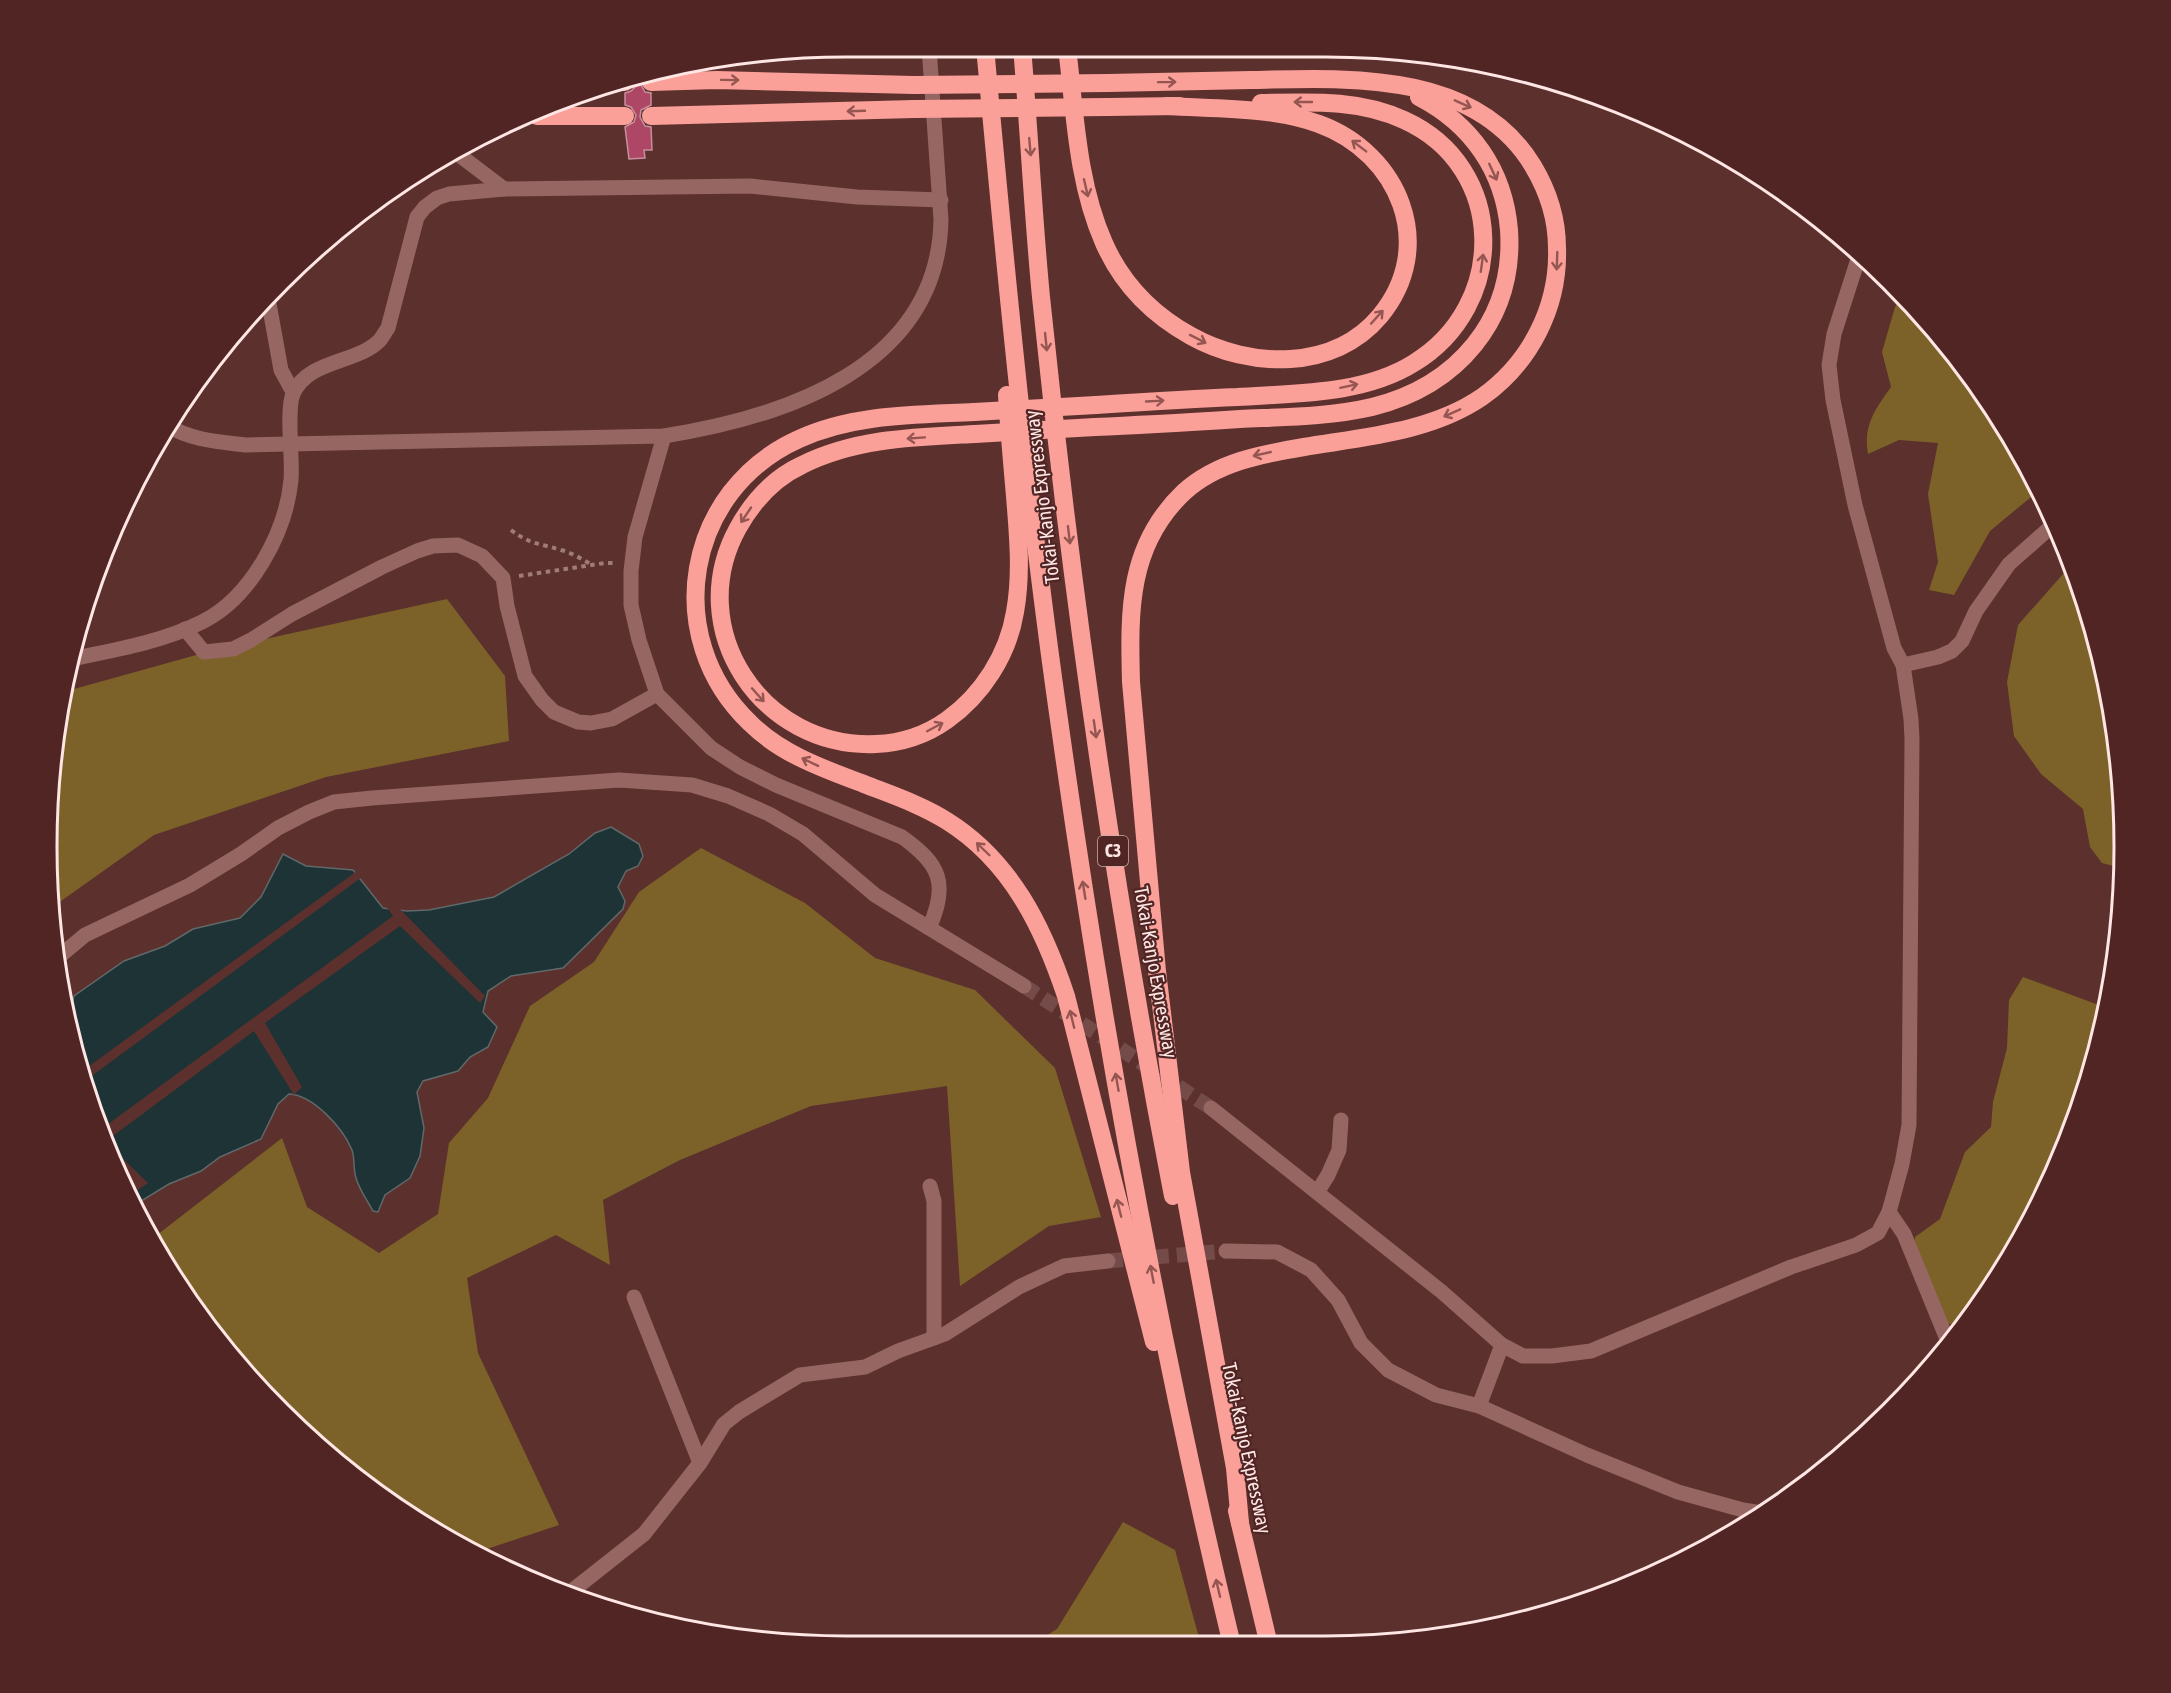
<svg xmlns="http://www.w3.org/2000/svg" width="2171" height="1693" font-family="'Asap Condensed',sans-serif">
<rect width="100%" height="100%" fill="#5c302d"/>
<!-- forest -->
<g fill="#7c6228">
<path d="M1903,296L1926,319L2017,446L2036,489L2031,497L1990,531L1954,595L1929,590L1938,562L1928,494L1938,443L1899,440L1868,454C1863,426 1875,409 1891,387L1882,352L1895,307Z"/>
<polygon points="2070,563 2082,589 2118,742 2122,868 2102,863 2090,847 2083,809 2041,774 2014,736 2007,682 2018,625 2063,574"/>
<polygon points="447,599 505,676 509,741 326,777 154,835 54,906 47,847 67,691 207,652"/>
<polygon points="701,848 805,903 875,958 975,990 1055,1068 1101,1217 1049,1226 960,1286 947,1086 811,1106 680,1160 603,1200 610,1265 556,1235 467,1278 478,1353 559,1525 478,1552 402,1511 245,1374 168,1266 157,1235 282,1138 307,1207 379,1253 438,1214 449,1143 488,1098 530,1006 594,962 639,892"/>
<polygon points="2023,977 2096,1004 2106,1003 2097,1053 2042,1200 1964,1326 1936,1322 1914,1261 1915,1237 1940,1219 1965,1152 1991,1127 1993,1102 2007,1048 2009,1000"/>
<polygon points="1123,1522 1175,1550 1201,1645 1030,1646 1057,1629"/>
</g>
<!-- water -->
<path fill="#1d3335" stroke="#60696a" stroke-width="1.5" d="M611,827L639,844L643,856L638,866L626,871L618,887L625,901L623,909L563,968L511,976L488,991L483,1012L497,1027L488,1047L470,1057L458,1071L423,1081L417,1092L424,1128L420,1156L410,1178L385,1195L378,1212L373,1211C367,1200 359,1189 356,1178C353,1169 355,1158 352,1150C343,1128 313,1095 289,1094L278,1104L261,1139L220,1157L201,1171L169,1184L141,1201L137,1207L74,1054L69,1016L74,996L124,961L165,946L193,929L240,918L261,897L283,854L306,866L353,870L383,908L407,911L429,910L494,897L569,854L595,833Z"/>
<!-- pier -->
<g fill="#5c302d">
<polygon points="357,871 362,877 85,1081 81,1072"/>
<polygon points="386,906 398,907 485,996 480,1003 400,926 265,1023 302,1087 294,1095 254,1031 109,1139 104,1127 393,916"/>
<polygon points="114,1150 148,1183 138,1190 125,1177"/>
</g>
<!-- building -->
<polygon fill="#ae4766" stroke="#c5909c" stroke-width="1.5" points="644,73 640,83 645,92 651,93 651,105 641,110 640,117 645,126 651,127 652,150 644,150 645,158 629,159 625,127 634,122 636,115 631,107 625,105 625,93 631,91 635,87 636,81 634,76"/>
<g fill="none" stroke-linecap="round" stroke-linejoin="round">
<!-- minor-tunnel -->
<g stroke="#744b48" stroke-width="15" stroke-dasharray="15 8" stroke-linecap="butt">
<polyline points="1024,986 1211,1108"/>
<polyline points="1108,1261 1226,1251"/>
</g>
<!-- path -->
<g stroke="#a07c79" stroke-width="4" stroke-dasharray="4.5 4.5" stroke-linecap="butt">
<path d="M511,530C531,545 539,543 561,550C572,553 582,559 592,565"/>
<polyline points="519,576 605,563 616,563"/>
</g>
<!-- minor -->
<g stroke="#956662" stroke-width="15">
<polyline points="1279,48 1281,48"/>
<polyline points="454,151 504,189"/>
<polyline points="268,298 281,370 293,392"/>
<path d="M169,426C190,440 220,442 245,445L664,436C785,417 938,367 941,220L929,47"/>
<path d="M664,436L635,537L631,571V605L639,640L657,694L711,748L740,767L776,785L902,837C940,864 949,884 929,928"/>
<polyline points="185,629 204,652 233,649 251,640 292,614 382,567 417,551 433,546 458,545 482,556 503,578 507,606 525,676 542,700 554,712 578,722 591,723 612,719 657,694"/>
<path d="M71,659C115,650 162,642 202,622C251,598 286,532 291,480C293,459 286,410 293,394C308,359 357,364 380,340C383,336 385,332 388,328L417,217L425,207L437,198L449,194L504,189L750,186L857,197L941,200"/>
<polyline points="1903,665 1938,657 1952,651 1962,641 1976,611 2009,564 2053,525"/>
<polyline points="61,955 85,935 190,885 241,854 278,828 309,812 334,802 372,798 619,780 692,785 728,796 769,814 803,834 875,895 1024,986"/>
<polyline points="1211,1108 1442,1292 1502,1345 1523,1356 1552,1356 1591,1351 1791,1267 1856,1245 1878,1233 1889,1212 1902,1164 1909,1125 1912,739 1911,719 1903,665 1894,648 1855,505 1833,400 1829,365 1834,334 1860,253"/>
<polyline points="930,1186 934,1201 934,1338"/>
<polyline points="1318,1191 1328,1175 1339,1150 1341,1120"/>
<polyline points="1889,1212 1904,1234 1949,1344"/>
<polyline points="1226,1251 1277,1252 1311,1270 1338,1300 1361,1343 1388,1370 1436,1395 1479,1406 1587,1455 1678,1492 1743,1510 1762,1513"/>
<polyline points="634,1297 700,1463"/>
<polyline points="1479,1406 1502,1345"/>
<polyline points="568,1594 644,1534 700,1463 724,1424 739,1412 800,1375 865,1367 898,1351 945,1334 1019,1287 1064,1266 1108,1261"/>
</g>
<!-- highway -->
<g stroke="#fb9f99" stroke-width="18">
<path d="M985,47C1006,276 1028,506 1061,734C1104,1040 1160,1345 1232,1645"/>
<path d="M1022,47C1029,130 1033,214 1041,297C1072,598 1115,899 1173,1196"/>
<path d="M1067,47C1075,113 1077,182 1104,243C1122,284 1153,315 1191,336C1250,369 1334,371 1380,316C1438,246 1399,153 1319,124C1272,107 1217,109 1167,106"/>
<polyline points="619,82 625,82"/>
<polyline points="651,82 717,80 914,85"/>
<path d="M1108,83C1156,82 1203,81 1251,80C1348,78 1475,70 1533,166C1548,191 1557,219 1557,248C1559,307 1530,363 1482,397C1431,432 1364,437 1304,447C1262,454 1217,462 1184,492C1128,545 1129,610 1131,682L1157,971L1181,1172L1235,1468L1240,1523"/>
<polyline points="1108,107 1180,106"/>
<polyline points="537,116 625,116"/>
<polyline points="651,116 914,109"/>
<path d="M1096,405C1143,402 1190,399 1237,397C1295,393 1363,395 1414,363C1508,306 1508,167 1404,120C1359,99 1310,102 1261,103"/>
<path d="M974,412C915,415 853,414 799,439C685,490 660,637 750,723C781,754 824,769 864,784C892,795 922,805 947,821C1011,861 1043,927 1066,996L1154,1342"/>
<path d="M1095,427C1143,425 1192,422 1240,419C1284,417 1329,417 1372,407C1457,386 1515,320 1509,230C1504,170 1471,124 1419,97"/>
<path d="M975,434C916,437 856,438 802,465C774,478 753,501 738,528C682,629 762,749 876,744C901,743 926,735 947,720C982,695 1008,655 1015,612C1022,574 1018,534 1015,496C1012,462 1009,429 1007,395"/>
<polyline points="1237,1511 1269,1645"/>
</g>
<!-- highway-bridge -->
<g stroke="#fb9f99" stroke-width="18">
<polyline points="914,85 1108,83"/>
<polyline points="914,109 1108,107"/>
<polyline points="974,412 1096,405"/>
<polyline points="975,434 1095,427"/>
</g>
</g>
<!-- one-way arrows -->
<defs><path id="oneway-shaft" d="M-6 0H5M1.5-3L5.5 0L1.5 3" fill="none" stroke-width="1.6" stroke-linecap="round" stroke-linejoin="round" transform="scale(1.5)"/></defs>
<g stroke="#955652">
<use href="#oneway-shaft" transform="translate(730 80) rotate(1)"/>
<use href="#oneway-shaft" transform="translate(1167 82) rotate(-1)"/>
<use href="#oneway-shaft" transform="translate(1303 102) rotate(180)"/>
<use href="#oneway-shaft" transform="translate(1463 104) rotate(24)"/>
<use href="#oneway-shaft" transform="translate(856 111) rotate(178)"/>
<use href="#oneway-shaft" transform="translate(1359 146) rotate(-143)"/>
<use href="#oneway-shaft" transform="translate(1030 147) rotate(85)"/>
<use href="#oneway-shaft" transform="translate(1493 172) rotate(65)"/>
<use href="#oneway-shaft" transform="translate(1086 188) rotate(77)"/>
<use href="#oneway-shaft" transform="translate(1557 261) rotate(92)"/>
<use href="#oneway-shaft" transform="translate(1482 263) rotate(-82)"/>
<use href="#oneway-shaft" transform="translate(1377 317) rotate(-48)"/>
<use href="#oneway-shaft" transform="translate(1198 339) rotate(27)"/>
<use href="#oneway-shaft" transform="translate(1046 342) rotate(84)"/>
<use href="#oneway-shaft" transform="translate(1349 386) rotate(-12)"/>
<use href="#oneway-shaft" transform="translate(1155 401) rotate(-3)"/>
<use href="#oneway-shaft" transform="translate(1452 413) rotate(156)"/>
<use href="#oneway-shaft" transform="translate(916 438) rotate(176)"/>
<use href="#oneway-shaft" transform="translate(1262 454) rotate(167)"/>
<use href="#oneway-shaft" transform="translate(746 515) rotate(124)"/>
<use href="#oneway-shaft" transform="translate(1069 535) rotate(83)"/>
<use href="#oneway-shaft" transform="translate(758 695) rotate(48)"/>
<use href="#oneway-shaft" transform="translate(935 727) rotate(-28)"/>
<use href="#oneway-shaft" transform="translate(1095 729) rotate(82)"/>
<use href="#oneway-shaft" transform="translate(810 762) rotate(-154)"/>
<use href="#oneway-shaft" transform="translate(983 849) rotate(-136)"/>
<use href="#oneway-shaft" transform="translate(1084 890) rotate(-99)"/>
<use href="#oneway-shaft" transform="translate(1072 1019) rotate(-104)"/>
<use href="#oneway-shaft" transform="translate(1117 1082) rotate(-100)"/>
<use href="#oneway-shaft" transform="translate(1119 1208) rotate(-104)"/>
<use href="#oneway-shaft" transform="translate(1152 1274) rotate(-101)"/>
<use href="#oneway-shaft" transform="translate(1218 1588) rotate(-103)"/>
</g>
<g text-anchor="middle" stroke-width="4.5" stroke-linejoin="round" paint-order="stroke">
<!-- shield labels -->
<rect fill="#512523" stroke="#caacaa" stroke-width="1.5" x="1098" y="836" width="30" height="30" rx="4.5"/>
<g font-size="18" font-weight="bold" fill="#fee6e4">
<text x="1113" y="857">C3</text>
</g>
<!-- street labels -->
<g font-size="20" fill="#fee6e4" stroke="#512523">
<text transform="translate(1042 497) rotate(-97)" y="7">Tokai-Kanjo Expressway</text>
<text transform="translate(1156 972) rotate(80)" y="7">Tokai-Kanjo Expressway</text>
<text transform="translate(1247 1448) rotate(78)" y="7">Tokai-Kanjo Expressway</text>
</g>
</g>
<!-- crop -->
<path d="M0 0H2171V1693H0ZM846 57H1325A789 789 0 0 1 2114 846V847A789 789 0 0 1 1325 1636H846A789 789 0 0 1 57 847V846A789 789 0 0 1 846 57Z" fill="#512523" fill-rule="evenodd"/>
<path fill="none" stroke="#fee6e4" stroke-width="3" d="M846 57H1325A789 789 0 0 1 2114 846V847A789 789 0 0 1 1325 1636H846A789 789 0 0 1 57 847V846A789 789 0 0 1 846 57Z"/>
</svg>
